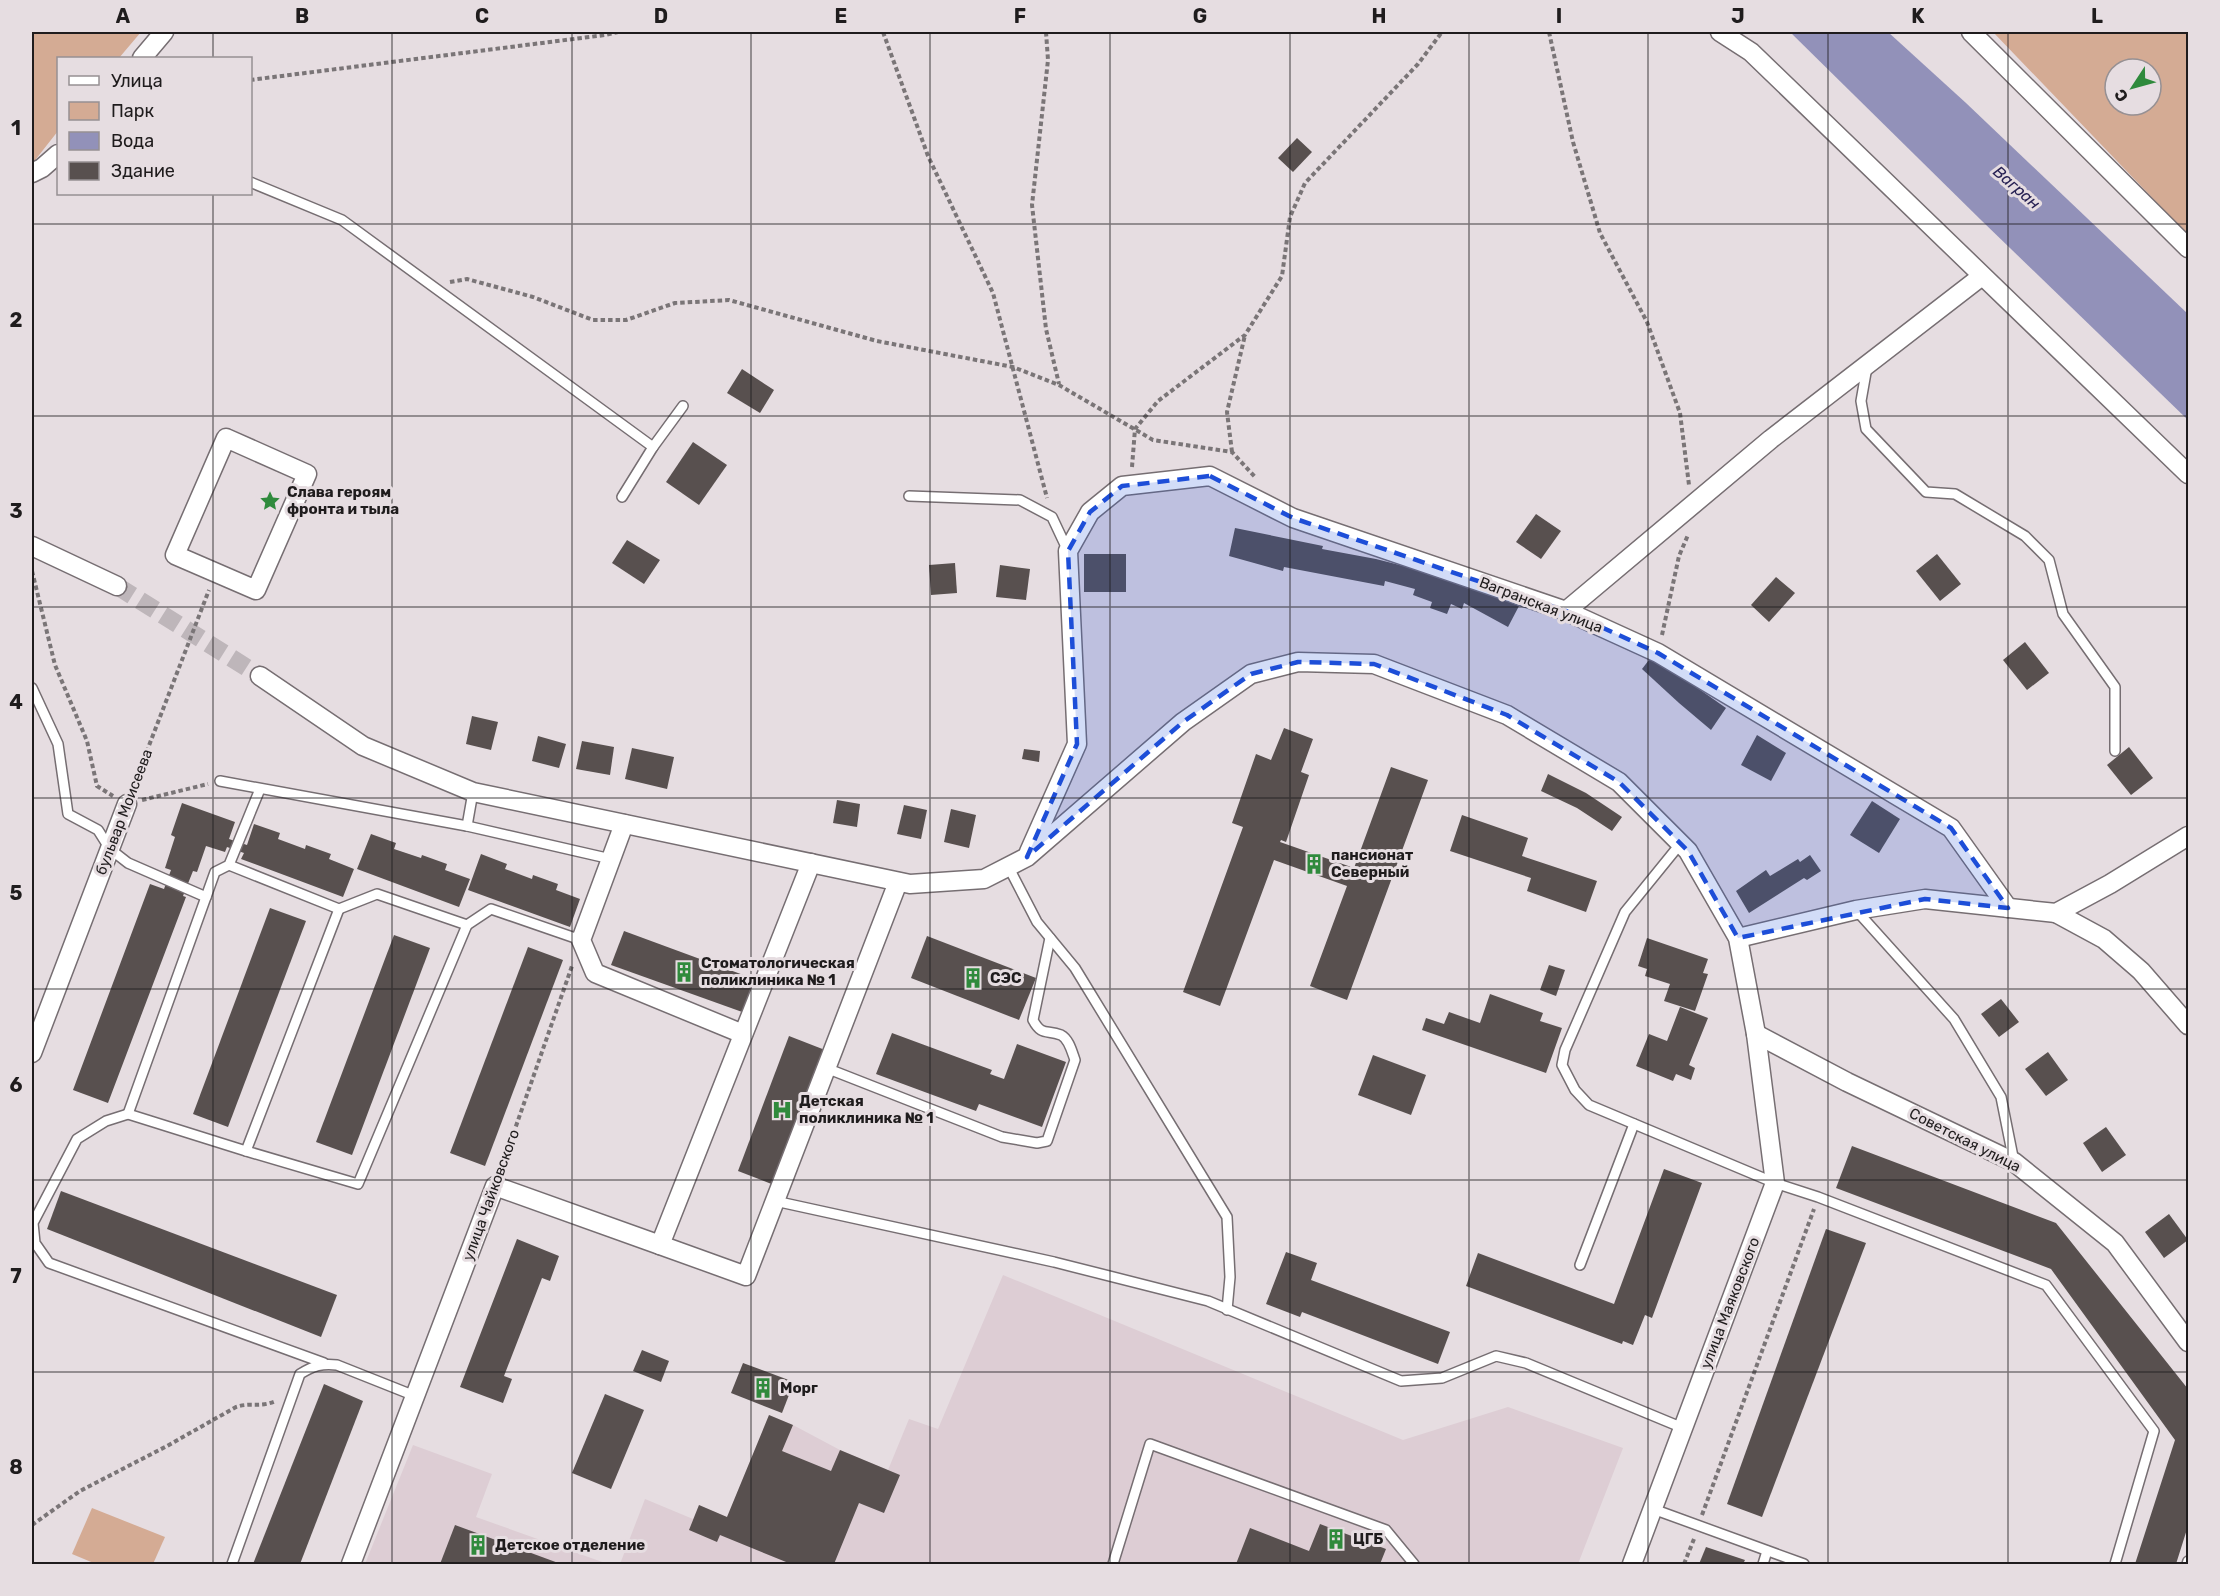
<svg xmlns="http://www.w3.org/2000/svg" width="2220" height="1596" font-family="Rubik,sans-serif">
<rect width="100%" height="100%" fill="#e6dde1"/>
<!-- built -->
<g fill="#ddcdd4">
<polygon points="1003,1275 1403,1440 1508,1407 1623,1448 1578,1564 620,1564 645,1499 693,1519 699,1505 727,1517 769,1415 793,1425 840,1450 888,1470 909,1419 938,1429"/>
<polygon points="413,1445 492,1474 476,1517 608,1564 365,1564"/>
</g>
<!-- green -->
<g fill="#d4ab94" fill-rule="evenodd">
<polygon points="32,32 141,32 119,58 58,58 58,131 32,164"/>
<path d="M1993,32H2188V235ZM2115,69H2151V105H2115Z"/>
<polygon points="92,1508 165,1537 153,1564 96,1564 72,1554"/>
</g>
<!-- water -->
<polygon fill="#9291b9" points="1790,32 1888,32 1966,103 2188,314 2188,420 1982,221"/>
<!-- building -->
<g fill="#58504f">
<polygon points="1297,138 1312,152 1293,172 1278,158"/>
<polygon points="742,369 774,390 760,413 727,393"/>
<polygon points="693,442 727,465 699,505 666,482"/>
<polygon points="1536,514 1561,531 1541,559 1516,542"/>
<polygon points="1235,528 1323,546 1322,549 1376,559 1443,576 1444,575 1519,606 1508,627 1464,603 1462,609 1451,604 1447,614 1430,608 1432,602 1413,595 1415,589 1385,581 1384,586 1284,567 1283,571 1229,556"/>
<polygon points="627,540 660,560 644,584 612,563"/>
<rect x="1084" y="554" width="42" height="38"/>
<polygon points="1937,554 1961,584 1940,601 1916,571"/>
<polygon points="955,563 957,593 931,595 929,565"/>
<polygon points="1000,565 1030,569 1026,600 996,597"/>
<polygon points="1776,577 1795,593 1769,622 1751,605"/>
<polygon points="2025,642 2049,673 2027,690 2003,660"/>
<polygon points="1652,656 1726,708 1711,730 1679,703 1642,669"/>
<polygon points="472,716 498,722 491,750 466,744"/>
<polygon points="1284,728 1313,739 1301,772 1309,775 1286,842 1281,840 1280,842 1354,868 1391,767 1428,780 1347,1000 1310,986 1347,886 1274,860 1220,1006 1183,992 1243,827 1232,823 1256,754 1271,760"/>
<polygon points="1757,735 1786,753 1771,781 1741,765"/>
<polygon points="538,736 566,744 559,768 532,761"/>
<polygon points="582,741 614,747 610,775 576,769"/>
<polygon points="2129,747 2153,778 2131,795 2107,765"/>
<polygon points="632,748 674,757 667,789 625,779"/>
<polygon points="1024,749 1040,751 1039,762 1022,759"/>
<polygon points="1548,774 1586,793 1622,817 1612,831 1577,808 1541,791"/>
<polygon points="837,800 860,804 857,827 833,823"/>
<polygon points="1872,801 1900,819 1879,853 1850,835"/>
<polygon points="182,803 235,822 229,839 247,845 254,824 280,833 278,839 305,849 306,845 331,854 329,859 354,869 343,897 241,859 244,853 227,847 225,852 206,846 197,872 193,871 183,896 186,897 108,1103 73,1090 150,884 164,889 171,870 165,868 175,837 171,835"/>
<polygon points="904,805 927,810 921,839 897,834"/>
<polygon points="951,809 976,815 969,848 944,842"/>
<polygon points="1462,815 1528,838 1522,856 1597,881 1586,912 1527,891 1531,878 1450,851"/>
<polygon points="371,834 396,843 394,849 421,858 422,855 447,864 445,870 470,879 459,907 357,869"/>
<polygon points="481,854 507,864 505,869 532,879 533,875 558,884 556,890 580,899 570,927 468,890"/>
<polygon points="1810,855 1821,871 1807,880 1804,878 1749,913 1736,891 1766,870 1770,876 1798,859 1800,862"/>
<polygon points="270,908 306,921 228,1127 193,1114"/>
<polygon points="624,931 757,980 745,1013 611,965"/>
<polygon points="394,935 430,948 352,1155 316,1142"/>
<polygon points="927,936 1036,978 1019,1020 911,978"/>
<polygon points="1647,938 1708,959 1703,973 1708,974 1695,1011 1664,1001 1670,984 1645,976 1647,969 1638,966"/>
<polygon points="528,947 563,960 485,1166 450,1153"/>
<polygon points="1549,965 1565,970 1556,996 1540,990"/>
<polygon points="1490,994 1543,1013 1540,1021 1562,1028 1546,1073 1422,1030 1426,1018 1444,1024 1449,1012 1480,1023"/>
<polygon points="2001,999 2019,1022 1999,1037 1981,1014"/>
<polygon points="1680,1007 1708,1018 1689,1065 1695,1068 1691,1080 1676,1074 1673,1081 1636,1066 1649,1034 1667,1041"/>
<polygon points="892,1033 992,1070 990,1074 1004,1079 1017,1044 1066,1062 1042,1127 979,1104 976,1111 876,1074"/>
<polygon points="789,1036 825,1050 774,1185 738,1171"/>
<polygon points="2048,1052 2068,1080 2046,1096 2025,1069"/>
<polygon points="1373,1055 1426,1075 1411,1115 1358,1095"/>
<polygon points="2106,1127 2126,1155 2102,1172 2083,1143"/>
<polygon points="1852,1146 2056,1223 2188,1389 2188,1526 2176,1564 2135,1564 2175,1440 2051,1269 1836,1188"/>
<polygon points="1664,1169 1702,1183 1652,1318 1645,1315 1633,1345 1623,1341 1622,1344 1466,1286 1478,1253 1614,1304"/>
<polygon points="61,1191 337,1295 321,1337 47,1229"/>
<polygon points="2169,1214 2188,1240 2164,1258 2145,1232"/>
<polygon points="1826,1229 1866,1243 1762,1517 1727,1504"/>
<polygon points="517,1239 559,1256 550,1281 542,1278 504,1376 512,1379 503,1403 460,1387"/>
<polygon points="1286,1252 1317,1263 1311,1280 1450,1332 1438,1364 1302,1312 1300,1317 1266,1304"/>
<polygon points="642,1350 669,1361 661,1382 633,1371"/>
<polygon points="743,1363 794,1382 782,1413 731,1393"/>
<polygon points="324,1384 363,1401 300,1564 253,1564"/>
<polygon points="605,1394 644,1410 611,1489 572,1473"/>
<polygon points="769,1415 793,1425 782,1451 831,1471 840,1450 900,1475 884,1513 859,1503 834,1564 791,1564 720,1535 717,1542 689,1530 699,1505 727,1517"/>
<polygon points="1320,1524 1386,1549 1380,1564 1236,1564 1250,1528 1309,1551"/>
<polygon points="455,1525 561,1564 440,1564"/>
<polygon points="1706,1547 1745,1560 1743,1564 1699,1564"/>
</g>
<g fill="none" stroke-linecap="round" stroke-linejoin="round">
<!-- street-tunnel -->
<polyline stroke="#beb6ba" stroke-width="18" stroke-dasharray="18 9" stroke-linecap="butt" points="117,586 260,676"/>
<!-- lane casing -->
<g stroke="#766e72" stroke-width="12">
<g id="lane">
<polyline points="250,182 342,220 653,447"/>
<polyline points="1867,367 1861,401 1866,429 1926,492 1955,494 2025,536 2049,560 2063,614 2115,687 2115,751"/>
<polyline points="909,496 1020,500 1052,517 1068,551"/>
<polyline points="622,497 653,447 683,406"/>
<polyline points="32,688 58,744 68,814 98,830 110,849 128,863 206,897"/>
<polyline points="220,781 467,826 611,859"/>
<polyline points="467,826 473,792"/>
<polyline points="1681,843 1625,912 1565,1050 1562,1065 1575,1090 1589,1105 1775,1183 1818,1197 2046,1285 2154,1431 2115,1564"/>
<polyline points="229,865 339,909 377,894 467,925 491,909 581,940"/>
<polyline points="1008,866 1037,922 1075,968 1227,1217 1230,1277 1227,1310"/>
<polyline points="1856,910 1954,1019 2001,1097 2014,1162"/>
<path d="M826,1068L1002,1137L1037,1143L1047,1141L1075,1060C1072,1052 1069,1039 1061,1035C1047,1029 1042,1037 1033,1020L1050,938"/>
<polyline points="128,1114 215,872 229,865 260,789"/>
<polyline points="246,1151 339,909"/>
<polyline points="775,1201 1054,1262 1208,1301 1401,1381 1442,1378 1496,1356 1526,1363 1683,1428"/>
<polyline points="1580,1265 1634,1124"/>
<polyline points="324,1363 49,1263 35,1243 33,1223 77,1139 106,1121 128,1114 246,1151 358,1184 467,925"/>
<polyline points="1653,1509 1804,1564"/>
<path d="M232,1564L300,1374C313,1366 322,1363 337,1365L415,1396"/>
<polyline points="1113,1564 1150,1444 1386,1530 1414,1564"/>
<polyline points="1763,1564 1767,1551"/>
<polyline points="2187,1564 2188,1561"/>
</g>
</g>
<!-- street casing -->
<g stroke="#766e72" stroke-width="21">
<g id="street">
<polyline points="1720,32 1751,52 2188,474"/>
<polyline points="1971,32 2188,248"/>
<polyline points="142,58 164,32"/>
<polyline points="32,173 42,168 58,154"/>
<polygon points="226,438 307,474 256,590 175,555"/>
<polyline points="32,546 117,586"/>
<polyline points="1566,611 1771,439 1982,276"/>
<polyline points="260,676 363,746 473,792 910,884 984,879 1027,857 1183,722 1251,674 1298,662 1374,664 1507,715 1619,782 1688,851 1738,938 1756,1034 1775,1183 1632,1564"/>
<polyline points="624,824 581,940 595,973 743,1034"/>
<polyline points="1029,852 1077,744 1068,551 1090,512 1122,486 1210,476 1293,518 1566,611 1658,653 1951,828 2008,908"/>
<polyline points="2056,913 2104,939 2141,971 2188,1025"/>
<polyline points="1738,938 1856,910 1925,899 2056,913 2110,884 2188,836"/>
<polyline points="1756,1034 1847,1082 2014,1162 2115,1243 2188,1342"/>
<polyline points="32,1053 127,804"/>
<polyline points="660,1245 746,1276 898,882"/>
<polyline points="351,1564 495,1186 660,1245 811,863"/>
</g>
</g>
<!-- path -->
<g stroke="#7a7577" stroke-width="4" stroke-dasharray="4.5 3" stroke-linecap="butt">
<polyline points="883,32 928,156 993,293 1047,498"/>
<polyline points="1046,32 1048,60 1032,205 1046,329 1059,384"/>
<polyline points="1549,32 1573,142 1600,233 1647,322 1680,413 1689,485"/>
<polyline points="250,80 605,35 618,32"/>
<polyline points="450,282 467,279 533,297 593,320 626,320 675,303 729,300 877,341 1013,367 1059,385 1153,440 1232,452 1255,477"/>
<polyline points="1232,452 1227,412 1245,335"/>
<polyline points="1132,467 1135,429 1158,401 1245,335 1282,276 1290,217 1305,183 1418,64 1442,32"/>
<polyline points="32,571 55,665 87,741 97,786 113,796"/>
<polyline points="1662,635 1679,556 1688,535"/>
<polyline points="133,787 209,590"/>
<polyline points="142,800 208,784"/>
<polyline points="501,1169 572,966"/>
<polyline points="1702,1515 1814,1209"/>
<path d="M32,1525L80,1491L167,1446L236,1407C251,1402 259,1408 276,1401"/>
<polyline points="1684,1564 1694,1539"/>
</g>
<!-- lane -->
<use href="#lane" stroke="#fff" stroke-width="9"/>
<!-- street -->
<use href="#street" stroke="#fff" stroke-width="18"/>
</g>
<!-- marked area -->
<path fill="#1d4ed8" fill-opacity="0.2" stroke="#1d4ed8" stroke-width="4.5" stroke-dasharray="12 8" stroke-linejoin="round" d="M1210,476L1293,518L1566,611L1658,653L1951,828L2008,908L1925,899L1738,938L1688,851L1619,782L1507,715L1374,664L1298,662L1251,674L1183,722L1027,857L1077,744L1068,551L1090,512L1122,486Z"/>
<!-- grid -->
<path fill="none" stroke="#1f1c1d" stroke-width="1.5" stroke-opacity="0.55" d="M213,32V58M392,32V1564M572,32V1564M751,32V1564M930,32V1564M1110,32V1564M1290,32V1564M1469,32V1564M1648,32V1564M1828,32V1564M2008,32V1564M213,194V1564M32,224H2188M32,416H2188M32,607H2188M32,798H2188M32,989H2188M32,1180H2188M32,1372H2188"/>
<!-- icons -->
<defs>
<g id="sight-bare" transform="scale(1.62)"><path d="M0-6L1.8-2.2L6-1.7L2.9 1.2L3.7 5.4L0 3.3L-3.7 5.4L-2.9 1.2L-6-1.7L-1.8-2.2Z" fill="#2f8a3c" stroke="#e6dde1" stroke-width="2.5" paint-order="stroke"/></g>
<g id="building-bare" transform="scale(1.62)"><path d="M-4-6H4V6H1V3H-1V6H-4ZM-2.5-4.3h1.7v1.8h-1.7ZM.8-4.3h1.7v1.8H.8ZM-2.5-1h1.7V.8h-1.7ZM.8-1h1.7V.8H.8Z" fill="#2f8a3c" stroke="#e6dde1" stroke-width="2.5" paint-order="stroke"/></g>
<g id="hospital-bare" transform="scale(1.62)"><path d="M-5-5h3v3.5h4V-5h3V5h-3V1.5h-4V5h-3Z" fill="#2f8a3c" stroke="#e6dde1" stroke-width="2.5" paint-order="stroke"/></g>
</defs>
<g fill-rule="evenodd">
<use href="#sight-bare" x="270" y="501"/>
<use href="#building-bare" x="1314" y="864"/>
<use href="#building-bare" x="684" y="972"/>
<use href="#building-bare" x="973" y="978"/>
<use href="#hospital-bare" x="782" y="1110"/>
<use href="#building-bare" x="763" y="1388"/>
<use href="#building-bare" x="1336" y="1539"/>
<use href="#building-bare" x="478" y="1545"/>
</g>
<g text-anchor="middle" stroke-width="6" stroke-linejoin="round" paint-order="stroke">
<!-- poi labels -->
<g font-size="15" font-weight="bold" fill="#1f1c1d" stroke="#e6dde1" text-anchor="start">
<text x="287" y="497">Слава героям<tspan x="287" dy="17">фронта и тыла</tspan></text>
<text x="1331" y="860">пансионат<tspan x="1331" dy="17">Северный</tspan></text>
<text x="701" y="968">Стоматологическая<tspan x="701" dy="17">поликлиника № 1</tspan></text>
<text x="990" y="983">СЭС</text>
<text x="799" y="1106">Детская<tspan x="799" dy="17">поликлиника № 1</tspan></text>
<text x="780" y="1393">Морг</text>
<text x="1353" y="1544">ЦГБ</text>
<text x="495" y="1550">Детское отделение</text>
</g>
<!-- street labels -->
<g font-size="15" fill="#1f1c1d" stroke="#e6dde1">
<text transform="translate(1541 605) rotate(21)" y="5">Вагранская улица</text>
<text transform="translate(124 812) rotate(-69)" y="5">бульвар Моисеева</text>
<text transform="translate(1965 1140) rotate(27)" y="5">Советская улица</text>
<text transform="translate(491 1195) rotate(-70)" y="5">улица Чайковского</text>
<text transform="translate(1730 1303) rotate(-69)" y="5">улица Маяковского</text>
</g>
<!-- water labels -->
<g font-size="16" font-style="italic" fill="#282254" stroke="#e6dde1">
<text transform="translate(2017 187) rotate(41)" y="6">Вагран</text>
</g>
</g>
<!-- border -->
<rect width="2220" height="1596" fill="none" stroke="#e6dde1" stroke-width="66"/>
<!-- legend -->
<rect x="57" y="57" width="195" height="138" fill="#e6dde1" stroke="#969093" stroke-width="1.5"/>
<rect x="69" y="76" width="30" height="9" fill="#ffffff" stroke="#969093" stroke-width="1.5"/>
<text x="111" y="87" font-size="18" fill="#1f1c1d">Улица</text>
<rect x="69" y="102" width="30" height="18" fill="#d4ab94" stroke="#969093" stroke-width="1.5"/>
<text x="111" y="117" font-size="18" fill="#1f1c1d">Парк</text>
<rect x="69" y="132" width="30" height="18" fill="#9291b9" stroke="#969093" stroke-width="1.5"/>
<text x="111" y="147" font-size="18" fill="#1f1c1d">Вода</text>
<rect x="69" y="162" width="30" height="18" fill="#58504f" stroke="#969093" stroke-width="1.5"/>
<text x="111" y="177" font-size="18" fill="#1f1c1d">Здание</text>
<!-- north arrow -->
<g transform="translate(2133 87) rotate(234)"><circle r="28" fill="#e6dde1" stroke="#969093" stroke-width="1.5"/>
<path d="M0-4.5L10 22L0 15L-10 22Z" fill="#2f8a3c"/>
<text y="-9" font-size="16" font-weight="bold" text-anchor="middle" fill="#1f1c1d">С</text>
</g>
<rect x="33" y="33" width="2154" height="1530" fill="none" stroke="#1f1c1d" stroke-width="2"/>
<g font-size="20" text-anchor="middle" font-weight="bold" fill="#1f1c1d">
<text x="123" y="23">A</text>
<text x="302" y="23">B</text>
<text x="482" y="23">C</text>
<text x="661" y="23">D</text>
<text x="841" y="23">E</text>
<text x="1020" y="23">F</text>
<text x="1200" y="23">G</text>
<text x="1379" y="23">H</text>
<text x="1559" y="23">I</text>
<text x="1738" y="23">J</text>
<text x="1918" y="23">K</text>
<text x="2097" y="23">L</text>
<text x="16" y="135">1</text>
<text x="16" y="327">2</text>
<text x="16" y="518">3</text>
<text x="16" y="709">4</text>
<text x="16" y="900">5</text>
<text x="16" y="1092">6</text>
<text x="16" y="1283">7</text>
<text x="16" y="1474">8</text>
</g>
</svg>
